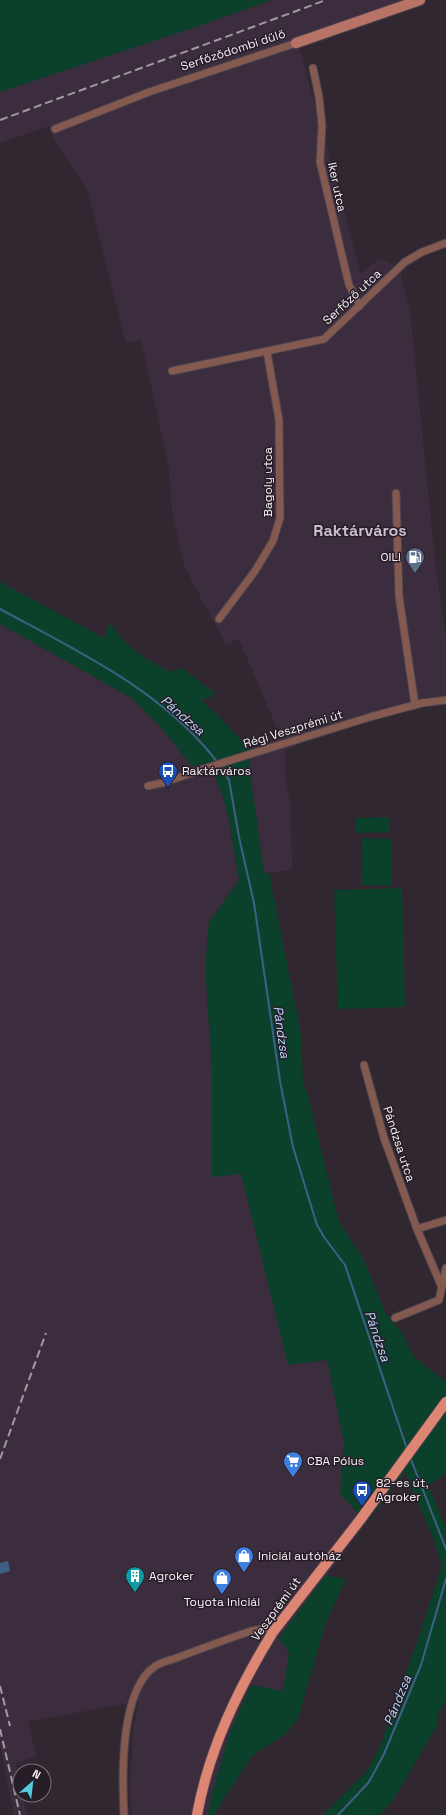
<svg xmlns="http://www.w3.org/2000/svg" width="446" height="1815" font-family="'Space Grotesk',sans-serif">
<rect width="100%" height="100%" fill="#302731"/>
<!-- built -->
<g fill="#3b2d3d">
<polygon points="271,0 402,0 297,39 361,274 379,259 399,267 410,310 436,569 446,639 446,700 332,729 285,750 285,774 291,810 292,870 264,873 249,764 249,749 281,738 239,639 226,645 185,568 173,518 168,463 141,340 126,343 88,192 54,139 49,126 0,143 0,92 202,25"/>
<polygon points="0,624 130,697 158,724 192,766 208,763 217,779 225,799 239,880 209,922 205,968 212,1067 212,1177 241,1173 288,1365 327,1360 344,1442 340,1494 358,1513 368,1520 279,1638 289,1653 283,1691 210,1802 208,1815 132,1815 130,1791 133,1730 139,1702 28,1721 36,1757 15,1763 20,1783 20,1795 23,1795 27,1815 14,1815 0,1745"/>
</g>
<!-- green -->
<g fill="#0b412b">
<polygon points="0,0 271,0 202,25 0,92"/>
<path d="M0,582L104,638L110,622C128,650 142,657 171,672L182,668L216,694L201,701L218,715L249,749V764L264,873H269L301,1034L303,1083L307,1092L339,1222L363,1258L385,1312L402,1333L413,1356L446,1382V1474L428,1485L446,1528V1699L437,1717L438,1724L394,1799L380,1815H323L368,1770L381,1743L418,1639L442,1565L434,1540L405,1472L368,1520L358,1513L340,1494L344,1442L327,1360L288,1365L241,1174L212,1177V1067L205,968L209,922L239,880C232,839 229,800 208,763L192,766L158,724L130,697L0,624Z"/>
<polygon points="390,817 390,832 355,833 356,818"/>
<polygon points="362,838 392,839 391,886 361,885"/>
<polygon points="402,888 405,1007 338,1009 334,890"/>
<polygon points="326,1575 346,1579 326,1622 298,1719 284,1735 252,1756 216,1811 215,1815 208,1815 210,1802 229,1734 251,1685 283,1691 289,1653 279,1638"/>
</g>
<!-- water -->
<polygon fill="#3e6085" points="8,1561 10,1571 0,1574 0,1563"/>
<g fill="none" stroke-linecap="round" stroke-linejoin="round">
<!-- stream -->
<g stroke="#3e6085" stroke-width="2">
<path d="M0,609C77,651 164,691 218,763"/>
<polyline points="221,766 229,780 239,837 254,903 280,1081 293,1147 317,1225 324,1237 345,1265 407,1449"/>
<polyline points="410,1457 446,1549"/>
<polyline points="338,1815 369,1782 384,1754 421,1665 446,1579"/>
</g>
<!-- street casing -->
<g stroke="#4c434d" stroke-width="9">
<g id="street">
<polyline points="313,68 319,97 322,125 320,162 349,285 360,306"/>
<polyline points="55,129 149,92 296,43"/>
<polyline points="172,371 324,339 405,262 422,252 446,243"/>
<polyline points="396,493 399,596 415,705"/>
<polyline points="219,619 255,571 273,541 280,518 279,420 267,352"/>
<polyline points="148,786 162,783 228,761 370,717 422,703 446,700"/>
<polyline points="364,1065 384,1138 417,1229 441,1285"/>
<polyline points="417,1229 446,1220"/>
<polyline points="395,1318 439,1300 446,1268"/>
<path d="M124,1815C122,1777 120,1692 154,1667C160,1662 172,1660 179,1657C203,1648 227,1639 251,1631L267,1628L273,1632"/>
</g>
</g>
<!-- secondary casing -->
<g stroke="#4c434d" stroke-width="12">
<polyline id="secondary" points="296,43 420,0"/>
</g>
<!-- primary casing -->
<g stroke="#4c434d" stroke-width="12">
<path id="primary" d="M197,1815C209,1749 238,1689 273,1632L360,1520L446,1402"/>
</g>
<!-- street -->
<use href="#street" stroke="#845950" stroke-width="7"/>
<!-- secondary -->
<use href="#secondary" stroke="#b77365" stroke-width="10"/>
<!-- primary -->
<use href="#primary" stroke="#de8674" stroke-width="10"/>
<!-- rail -->
<g stroke="#a199a2" stroke-width="2" stroke-dasharray="8 4" stroke-linecap="butt">
<polyline points="0,120 326,0"/>
<polyline points="0,1459 46,1333"/>
<polyline points="0,1686 10,1726"/>
<polyline points="0,1729 20,1815"/>
</g>
</g>
<!-- icons -->
<defs>
<g id="fuel-pin" transform="scale(1)"><path d="M0 17L-7.5 6A9.5 9.5 0 1 1 7.5 6Z" fill="#5c6f8a" stroke="#261d27"/><path d="M-5.5-6h7V0h2V4h1.3V-2.5L3-4.5l.8-.8L6-3V5H2.5V1h-1V6h-7ZM-4.2-4.7v3.2H.2V-4.7Z" fill="#fff"/></g>
<g id="bus-pin" transform="scale(1)"><path d="M0 17L-7.5 6A9.5 9.5 0 1 1 7.5 6Z" fill="#1a4fb4" stroke="#261d27"/><path d="M-5-6H5V4H4V6H2V4H-2V6H-4V4H-5ZM-3.5-4V0h7V-4ZM-3.5 1.2v1.5H-2V1.2ZM2 1.2v1.5H3.5V1.2Z" fill="#fff"/></g>
<g id="supermarket-pin" transform="scale(1)"><path d="M0 17L-7.5 6A9.5 9.5 0 1 1 7.5 6Z" fill="#3f7fe0" stroke="#261d27"/><path d="M-6-5.5h2.5l.6 2H6L4.5 2H-2.5L-4.4-4H-6ZM-1.5 3.2a1.3 1.3 0 1 0 .1 0ZM3 3.2a1.3 1.3 0 1 0 .1 0Z" fill="#fff"/></g>
<g id="shop-pin" transform="scale(1)"><path d="M0 17L-7.5 6A9.5 9.5 0 1 1 7.5 6Z" fill="#3f7fe0" stroke="#261d27"/><path d="M-5-2.5h2.3a2.7 3.5 0 0 1 5.4 0H5L5.5 6h-11ZM-1.5-2.5h3a1.5 2.3 0 0 0-3 0Z" fill="#fff"/></g>
<g id="building-pin" transform="scale(1)"><path d="M0 17L-7.5 6A9.5 9.5 0 1 1 7.5 6Z" fill="#0f9aa8" stroke="#261d27"/><path d="M-4-6H4V6H1V3H-1V6H-4ZM-2.5-4.3h1.7v1.8h-1.7ZM.8-4.3h1.7v1.8H.8ZM-2.5-1h1.7V.8h-1.7ZM.8-1h1.7V.8H.8Z" fill="#fff"/></g>
</defs>
<g fill-rule="evenodd">
<use href="#fuel-pin" x="415" y="557"/>
<use href="#bus-pin" x="168" y="771"/>
<use href="#supermarket-pin" x="293" y="1461"/>
<use href="#bus-pin" x="362" y="1490"/>
<use href="#shop-pin" x="244" y="1556"/>
<use href="#building-pin" x="135" y="1576"/>
<use href="#shop-pin" x="222" y="1578"/>
</g>
<g text-anchor="middle" stroke-width="3" stroke-linejoin="round" paint-order="stroke">
<!-- street labels -->
<g font-size="12" fill="#f8f1f9" stroke="#261d27">
<text transform="translate(233 50) rotate(-18)" y="4">Serfőződombi dűlő</text>
<text transform="translate(337 187) rotate(78)" y="4">Iker utca</text>
<text transform="translate(352 297) rotate(-43)" y="4">Serfőző utca</text>
<text transform="translate(268 482) rotate(-90)" y="4">Bagoly utca</text>
<text transform="translate(293 729) rotate(-17)" y="4">Régi Veszprémi út</text>
<text transform="translate(399 1144) rotate(72)" y="4">Pándzsa utca</text>
<text transform="translate(276 1609) rotate(-54)" y="4">Veszprémi út</text>
</g>
<!-- poi labels -->
<g font-size="12" fill="#f8f1f9" stroke="#261d27" text-anchor="start">
<text x="401" y="561" text-anchor="end">OIL!</text>
<text x="182" y="775">Raktárváros</text>
<text x="307" y="1465">CBA Pólus</text>
<text x="376" y="1487">82-es út,<tspan x="376" dy="14">Agroker</tspan></text>
<text x="258" y="1560">Iniciál autóház</text>
<text x="149" y="1580">Agroker</text>
<text x="222" y="1606" text-anchor="middle">Toyota Iniciál</text>
</g>
<!-- water labels -->
<g font-size="13" font-style="italic" fill="#b7d8fc" stroke="#261d27">
<text transform="translate(183 715) rotate(41)" y="5">Pándzsa</text>
<text transform="translate(282 1032) rotate(82)" y="5">Pándzsa</text>
<text transform="translate(378 1336) rotate(71)" y="5">Pándzsa</text>
<text transform="translate(397 1700) rotate(-68)" y="5">Pándzsa</text>
</g>
<!-- district labels -->
<g font-size="16" font-weight="bold" fill="#cbbfcc" stroke="#261d27">
<text x="360" y="536">Raktárváros</text>
</g>
</g>
<!-- north arrow -->
<g transform="translate(32 1783) rotate(28)"><circle r="19" fill="#261d27" stroke="#7a727b"/>
<path d="M0-3L7 15L0 10L-7 15Z" fill="#55cadf"/>
<text y="-6" font-size="11" font-weight="bold" text-anchor="middle" fill="#f8f1f9">N</text>
</g>
</svg>
